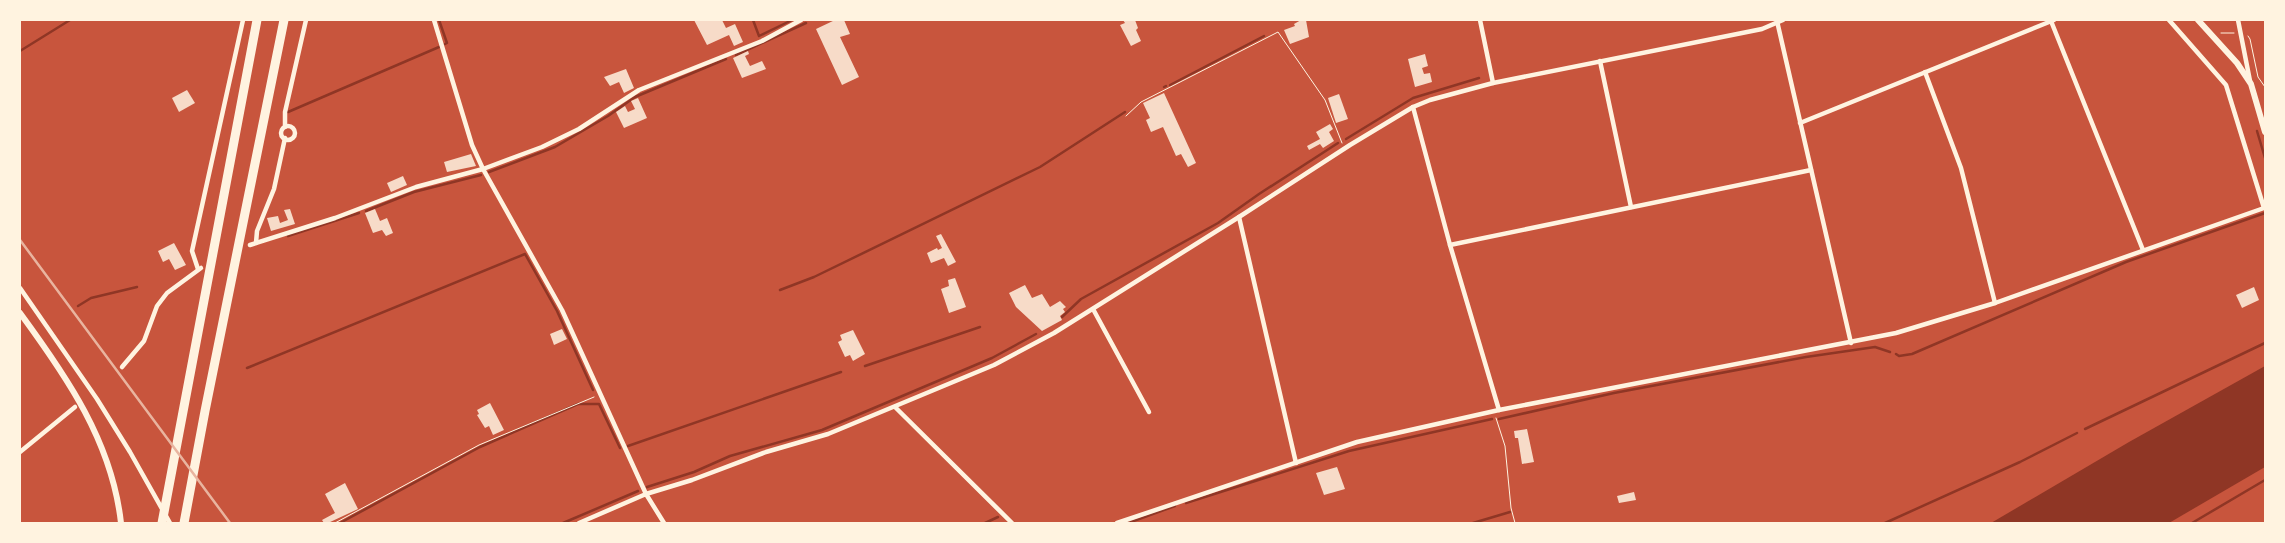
<svg xmlns="http://www.w3.org/2000/svg" width="2285" height="543" font-family="Commissioner,sans-serif">
<rect width="100%" height="100%" fill="#c8553d"/>
<!-- water -->
<polygon fill="#8f3625" points="2265,366 2265,467 2169,523 1991,523 2129,442"/>
<g fill="none" stroke-linecap="round" stroke-linejoin="round">
<!-- stream -->
<g stroke="#8f3625" stroke-width="2.5">
<polyline points="439,20 447,43 445,44"/>
<polyline points="753,20 759,36 792,20"/>
<polyline points="20,51 70,20"/>
<polyline points="736,55 806,23"/>
<polyline points="1170,85 1264,36"/>
<polyline points="1164,87 1166,86"/>
<polyline points="288,112 439,47"/>
<polyline points="2257,131 2265,158"/>
<polyline points="1346,139 1413,98 1479,78"/>
<polyline points="489,172 555,147 608,116 635,97 726,59"/>
<polyline points="366,211 414,192 481,175"/>
<polyline points="288,236 359,213"/>
<polyline points="780,290 814,277 1040,167 1125,112"/>
<polyline points="78,306 91,298 137,287"/>
<polyline points="1062,317 1081,299 1218,223 1259,194 1338,143"/>
<polyline points="1896,354 1899,356 1912,354 2126,262 2265,213"/>
<polyline points="865,366 980,327"/>
<polyline points="247,368 525,254 557,311 593,390"/>
<polyline points="1499,419 1614,393 1806,357 1875,347 1890,352"/>
<polyline points="2085,429 2265,343"/>
<polyline points="628,446 841,372"/>
<polyline points="647,487 694,472 730,456 822,430 992,358 1036,334"/>
<polyline points="1186,503 1349,451 1492,419"/>
<polyline points="340,523 480,447 578,404 599,404 620,448"/>
<polyline points="563,523 638,491"/>
<polyline points="985,523 998,517"/>
<polyline points="1128,523 1175,506"/>
<polyline points="1473,523 1510,512"/>
<polyline points="1885,523 2020,462 2077,433"/>
<polyline points="2192,523 2265,480"/>
</g>
</g>
<!-- building -->
<g fill="#f7dbc8">
<polygon points="694,20 722,20 726,28 735,24 743,42 734,46 729,35 707,45"/>
<polygon points="835,20 844,20 850,34 840,37 859,77 842,85 816,29"/>
<polygon points="1123,20 1135,20 1138,28 1136,30 1141,41 1131,46 1120,25 1125,23"/>
<polygon points="1301,20 1306,20 1309,37 1290,44 1284,30 1295,26 1294,24"/>
<polygon points="748,51 749,54 745,56 750,66 762,61 766,69 742,78 733,58"/>
<polygon points="1425,54 1428,66 1422,68 1424,74 1430,73 1432,82 1415,87 1408,59"/>
<polygon points="626,69 634,88 624,93 619,82 610,86 604,77"/>
<polygon points="187,90 195,103 179,112 172,98"/>
<polygon points="1164,93 1196,163 1188,167 1181,154 1176,156 1163,127 1151,132 1146,120 1150,118 1143,103"/>
<polygon points="1339,94 1348,119 1336,123 1328,98"/>
<polygon points="638,98 647,118 624,128 616,112 625,106 628,112 635,109 631,101"/>
<polygon points="1330,124 1333,129 1329,132 1334,141 1323,148 1320,144 1309,150 1307,146 1320,139 1316,132"/>
<polygon points="471,154 476,166 447,172 444,162"/>
<polygon points="403,176 407,185 391,192 387,183"/>
<polygon points="290,209 295,224 271,231 267,218 278,216 280,223 288,220 284,210"/>
<polygon points="375,209 380,221 387,218 393,233 386,236 382,230 373,233 365,213"/>
<polygon points="941,234 956,262 948,266 944,258 931,263 927,253 937,248 938,250 942,248 936,236"/>
<polygon points="174,243 186,265 175,270 169,259 163,262 158,251"/>
<polygon points="955,278 966,307 949,313 941,289 949,286 948,280"/>
<polygon points="1025,285 1032,298 1042,294 1050,307 1060,301 1066,307 1063,309 1065,312 1060,316 1062,320 1042,331 1016,307 1009,293"/>
<polygon points="2254,287 2259,300 2242,308 2236,295"/>
<polygon points="562,329 567,339 554,345 550,334"/>
<polygon points="853,330 865,354 853,361 850,355 845,357 838,342 842,340 840,335"/>
<polygon points="490,403 504,430 493,435 489,426 485,428 477,415 479,414 477,410"/>
<polygon points="1527,429 1534,462 1522,464 1518,438 1515,438 1514,431"/>
<polygon points="1337,467 1345,489 1324,495 1316,473"/>
<polygon points="345,483 358,509 328,523 324,523 322,520 335,513 325,494"/>
<polygon points="1634,492 1636,500 1619,503 1617,496"/>
</g>
<g fill="none" stroke-linecap="round" stroke-linejoin="round">
<!-- path -->
<g stroke="#fff3e0" stroke-width="1">
<polyline points="2221,33 2234,33"/>
<polyline points="2248,36 2250,39 2258,77 2265,87"/>
<polyline points="1126,116 1141,102 1278,32 1325,100 1342,143"/>
<polyline points="1496,418 1505,446 1511,508 1515,523"/>
<polyline points="335,523 479,445 594,397"/>
</g>
<!-- minor -->
<g stroke="#fff3e0" stroke-width="4.5">
<polyline points="434,20 472,145 483,169 562,310 646,494 664,523"/>
<polyline points="1480,20 1493,83"/>
<polyline points="2238,20 2250,81"/>
<polyline points="1777,21 1851,343"/>
<polyline points="2051,21 2143,250"/>
<polyline points="1600,61 1631,207"/>
<polyline points="1925,72 1961,168 1995,303"/>
<polyline points="1413,107 1450,245 1499,410"/>
<polyline points="1800,123 2054,20"/>
<circle cx="288" cy="133" r="7"/>
<polyline points="285,127 285,112 306,20"/>
<polyline points="1239,217 1296,463"/>
<polyline points="256,243 257,231 274,189 285,138"/>
<polyline points="250,245 335,218 416,187 483,169 542,147 579,129 639,90 762,41 801,20"/>
<polyline points="1450,245 1811,170"/>
<polyline points="198,269 192,251 243,20"/>
<polyline points="20,288 97,399 130,452 170,523"/>
<polyline points="1093,309 1149,412"/>
<polyline points="122,367 144,341 157,306 167,293 201,268"/>
<polyline points="895,407 1012,523"/>
<polyline points="20,452 75,407"/>
<polyline points="579,523 646,494 692,480 766,452 828,434 994,365 1054,333 1239,217 1350,145 1413,107 1430,100 1493,83 1762,29 1783,20"/>
<polyline points="1117,523 1357,442 1499,410 1896,333 1995,303 2264,208 2226,85 2169,20"/>
</g>
<!-- secondary -->
<g stroke="#fff3e0" stroke-width="6">
<polyline points="2198,20 2237,63 2251,84 2265,132"/>
<path d="M20,313C67,377 112,442 121,523"/>
</g>
<!-- motorway -->
<g stroke="#fff3e0" stroke-width="9">
<polyline points="162,523 257,20"/>
<polyline points="184,523 205,411 284,20"/>
</g>
<!-- rail -->
<polyline stroke="#e9b49f" stroke-width="2.5" points="20,240 230,523"/>
</g>
<!-- border -->
<rect width="2285" height="543" fill="none" stroke="#fff3e0" stroke-width="42"/>
</svg>
